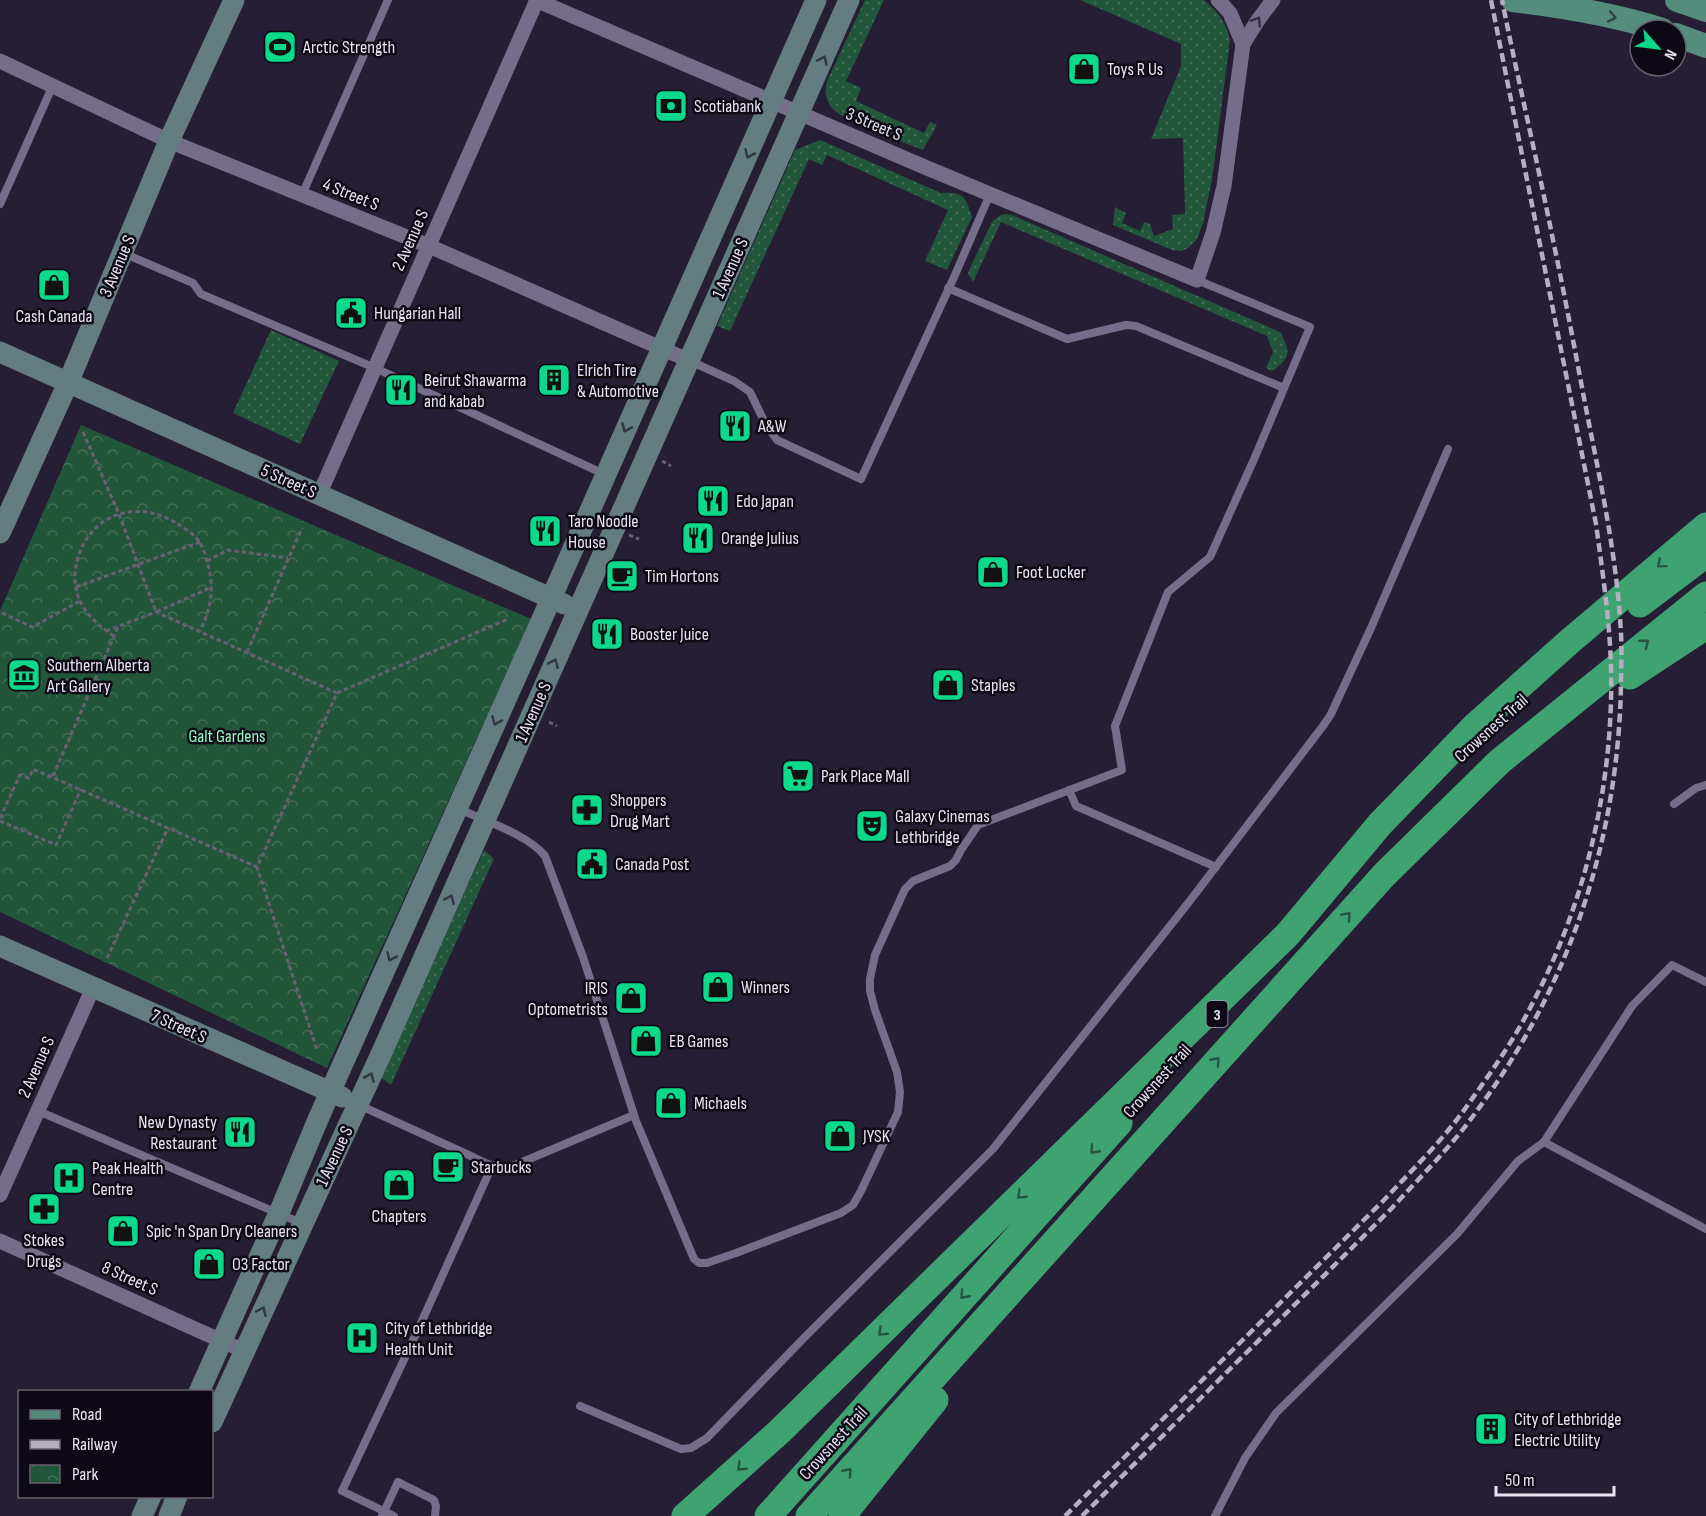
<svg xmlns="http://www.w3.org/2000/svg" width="1706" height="1516" font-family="'Sofia Sans Condensed',sans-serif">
<defs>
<pattern id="grass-dots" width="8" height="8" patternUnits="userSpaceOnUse" patternTransform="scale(1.5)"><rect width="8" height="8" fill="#22563b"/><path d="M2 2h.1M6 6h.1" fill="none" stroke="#426e58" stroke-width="1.8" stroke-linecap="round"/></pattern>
<pattern id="park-crowns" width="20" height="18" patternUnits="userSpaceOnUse" patternTransform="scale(1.5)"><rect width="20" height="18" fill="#22563b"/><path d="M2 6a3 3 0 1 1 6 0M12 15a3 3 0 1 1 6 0" fill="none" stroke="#426e58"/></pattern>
</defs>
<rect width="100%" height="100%" fill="#261e35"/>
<!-- grass -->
<g fill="url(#grass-dots)">
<path d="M865,0H884L846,81L861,88L856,101L924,133L930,122L937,125L923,150C903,142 844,122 832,108C825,100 825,90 827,81Z"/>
<path d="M1080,0H1204C1218,12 1226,22 1230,40L1212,180L1203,223L1197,239L1188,248L1181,251L1172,250L1113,225L1115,207L1126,213L1122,223L1140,231L1144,222L1150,224L1154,236L1173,229L1172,215L1185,214L1183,138L1151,139L1181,66V44Z"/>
<path d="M820,140L941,193C964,192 965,196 972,217L947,270L925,261L948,210L827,155L822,165L809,159L730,331L717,326L795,150Z"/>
<path d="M1005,214L1012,215L1280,332C1291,352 1291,358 1272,371L1266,368L1273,352L1267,336L1001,222L973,282L968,274L969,270L992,222L999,216Z"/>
<polygon points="271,330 339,361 300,444 233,413"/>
<polygon points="484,850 494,859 391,1085 380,1077"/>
</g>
<!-- park -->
<polygon fill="url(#park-crowns)" points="81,425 531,619 327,1068 0,912 0,611"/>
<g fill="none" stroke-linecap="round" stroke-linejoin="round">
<!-- path -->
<g stroke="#676075" stroke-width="3" stroke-dasharray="4.5 3" stroke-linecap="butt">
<polyline points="83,432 119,514 156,612 212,587"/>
<polyline points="662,461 671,466"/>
<polyline points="629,535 639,539"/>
<polyline points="207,561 228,550 288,558"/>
<polyline points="76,587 200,542"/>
<polyline points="2,613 32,627 80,601"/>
<polyline points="106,631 156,612 337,693 257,867 317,1050"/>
<path d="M114,636C91,621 73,602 75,573C80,520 131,495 176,523C184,528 196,535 200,543C205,551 207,561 209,569C214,592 210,611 200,631"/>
<polyline points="247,652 302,528"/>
<polyline points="337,693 508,619"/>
<polyline points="549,722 557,726"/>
<polyline points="53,776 118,627"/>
<polyline points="0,818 20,775 29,778 33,769 257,867"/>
<polyline points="0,821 56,845 81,789"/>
<polyline points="107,958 168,828"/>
</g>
<!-- lane -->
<g stroke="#756d89" stroke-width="8">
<polyline points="302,195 388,0"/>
<polyline points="0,204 53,85"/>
<polyline points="123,253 193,283 201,294 375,368 604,474"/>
<polyline points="948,288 1067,339 1126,325 1136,326 1284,388"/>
<polyline points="690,361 734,381 750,392 766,425 777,440 861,479 955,275 990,194"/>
<polyline points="1069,790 1076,806 1216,867"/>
<polyline points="1674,804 1696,788 1706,785"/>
<path d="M459,809C483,820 529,835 545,856L583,957L636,1121L694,1259L699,1263H707L736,1253L841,1213L853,1205L861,1191L898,1112L900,1092L897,1072L875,1010L870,991V979L875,955L905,889L913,881L950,866L956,860L961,850L978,825L1122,770L1115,726L1168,592L1210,557L1255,457L1310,327L1197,280"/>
<path d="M359,1105L473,1157C488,1165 498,1169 515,1165L634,1115"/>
<polyline points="38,1111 301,1223"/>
<polyline points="1544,1142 1706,1229"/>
<polyline points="580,1406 681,1449 691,1448 707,1438 801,1341 993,1149 1189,902 1323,726 1331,714 1371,628 1448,449"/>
<polyline points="382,1516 398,1482 434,1500 436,1506 435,1516"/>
<polyline points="394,1516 342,1491 416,1334 492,1166"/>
<polyline points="1215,1516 1245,1458 1276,1413 1457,1234 1518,1161 1544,1142 1632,1006 1672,965 1706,982"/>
</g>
<!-- street -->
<g stroke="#756d89" stroke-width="15">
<polyline points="536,0 927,168 1197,280 1213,233 1224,186 1243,44 1258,20 1273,0"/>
<polyline points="1218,0 1230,13 1243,44"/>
<polyline points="0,61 169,141 429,246 688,360"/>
<polyline points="319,495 537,0"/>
<polyline points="0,1195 93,988"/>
<polyline points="0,1241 244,1351"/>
</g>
<!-- secondary -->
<g stroke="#647d82" stroke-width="21">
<polyline points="0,352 564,604"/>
<polyline points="0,533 68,383 169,141 234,0"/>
<polyline points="0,946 342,1097"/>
<polyline points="199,1392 279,1213 319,1117 542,619 816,0"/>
<polyline points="212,1422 382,1052 849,0"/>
<polyline points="142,1516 151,1496"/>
<polyline points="169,1516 177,1496"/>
</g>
<!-- primary -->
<g stroke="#548d7b" stroke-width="24">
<path d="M1513,0C1562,6 1614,14 1662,30"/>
<polyline points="1677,0 1706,10"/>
<polyline points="1676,35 1706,46"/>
</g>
<!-- highway -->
<g stroke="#3ea371" stroke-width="27">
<polyline points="1640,604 1706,554"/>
<polyline points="1630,676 1706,626"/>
<polyline points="685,1516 779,1432 1288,934 1380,824 1476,725 1570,641 1706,526"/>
<polyline points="768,1516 1119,1123"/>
<polyline points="809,1516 1384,875 1499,762 1706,595"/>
<polyline points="842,1516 935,1400"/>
</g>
<!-- rail -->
<g stroke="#b5afc1" stroke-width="4.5" stroke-dasharray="9 4.5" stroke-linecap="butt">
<path d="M1065,1516L1383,1201C1412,1170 1443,1140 1467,1106C1489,1075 1512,1043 1529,1010C1580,915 1608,808 1611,701C1613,641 1604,583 1596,524L1491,0"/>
<path d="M1082,1516L1391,1209C1420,1177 1451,1147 1476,1112C1569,987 1618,841 1621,685C1621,668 1622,651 1621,634C1617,554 1599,476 1584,398C1574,345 1564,292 1553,240C1537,160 1518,80 1502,0"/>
</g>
</g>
<!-- one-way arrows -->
<defs><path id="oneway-chevron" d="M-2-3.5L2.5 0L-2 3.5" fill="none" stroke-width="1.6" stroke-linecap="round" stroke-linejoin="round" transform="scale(1.5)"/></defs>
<use stroke="#2e4543" href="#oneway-chevron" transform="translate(1612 17) rotate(11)"/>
<use stroke="#322d3e" href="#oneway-chevron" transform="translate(1257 21) rotate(-57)"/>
<g stroke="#303841">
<use href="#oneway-chevron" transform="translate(823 60) rotate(-66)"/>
<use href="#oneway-chevron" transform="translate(749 154) rotate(114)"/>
<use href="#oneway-chevron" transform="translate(626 428) rotate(114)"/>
<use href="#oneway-chevron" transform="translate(554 663) rotate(-66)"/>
<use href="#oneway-chevron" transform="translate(496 721) rotate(114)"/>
<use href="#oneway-chevron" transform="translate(450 899) rotate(-66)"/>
<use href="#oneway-chevron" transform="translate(391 957) rotate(114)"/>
<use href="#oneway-chevron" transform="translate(370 1077) rotate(-66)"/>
<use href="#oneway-chevron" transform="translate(262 1311) rotate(-65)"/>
</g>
<g stroke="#265643">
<use href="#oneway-chevron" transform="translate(1661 564) rotate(140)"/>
<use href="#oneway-chevron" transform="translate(1645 643) rotate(-38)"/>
<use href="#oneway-chevron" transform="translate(1347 916) rotate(-48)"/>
<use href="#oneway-chevron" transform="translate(1216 1061) rotate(-48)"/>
<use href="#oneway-chevron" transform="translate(1094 1150) rotate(132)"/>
<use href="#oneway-chevron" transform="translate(1021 1195) rotate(136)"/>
<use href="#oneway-chevron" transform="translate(964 1295) rotate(132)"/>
<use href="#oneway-chevron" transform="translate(882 1332) rotate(136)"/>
<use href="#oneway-chevron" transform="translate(741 1467) rotate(137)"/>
<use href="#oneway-chevron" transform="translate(848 1472) rotate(-48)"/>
</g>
<!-- icons -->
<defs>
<g id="stadium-square" transform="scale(1.725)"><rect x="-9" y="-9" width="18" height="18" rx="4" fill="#0ad98b" stroke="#0e0a15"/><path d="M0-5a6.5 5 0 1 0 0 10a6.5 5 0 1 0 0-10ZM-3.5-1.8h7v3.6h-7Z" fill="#111"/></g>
<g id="shop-square" transform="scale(1.725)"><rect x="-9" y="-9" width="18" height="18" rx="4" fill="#0ad98b" stroke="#0e0a15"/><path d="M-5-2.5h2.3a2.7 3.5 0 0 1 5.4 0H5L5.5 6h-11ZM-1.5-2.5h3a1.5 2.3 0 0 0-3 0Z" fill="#111"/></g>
<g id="bank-square" transform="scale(1.725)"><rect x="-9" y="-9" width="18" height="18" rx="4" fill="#0ad98b" stroke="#0e0a15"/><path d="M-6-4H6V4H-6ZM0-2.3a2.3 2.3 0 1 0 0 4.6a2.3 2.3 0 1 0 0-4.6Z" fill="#111"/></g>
<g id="civic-square" transform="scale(1.725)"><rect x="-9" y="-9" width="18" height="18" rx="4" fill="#0ad98b" stroke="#0e0a15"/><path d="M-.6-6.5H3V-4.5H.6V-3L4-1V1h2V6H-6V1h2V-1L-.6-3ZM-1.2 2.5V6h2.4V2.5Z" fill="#111"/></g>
<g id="building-square" transform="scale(1.725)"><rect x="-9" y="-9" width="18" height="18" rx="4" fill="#0ad98b" stroke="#0e0a15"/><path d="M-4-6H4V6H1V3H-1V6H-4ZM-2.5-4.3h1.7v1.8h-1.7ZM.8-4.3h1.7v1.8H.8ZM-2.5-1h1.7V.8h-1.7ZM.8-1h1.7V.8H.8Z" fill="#111"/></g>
<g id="restaurant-square" transform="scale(1.725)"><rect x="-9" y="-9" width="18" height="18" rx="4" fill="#0ad98b" stroke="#0e0a15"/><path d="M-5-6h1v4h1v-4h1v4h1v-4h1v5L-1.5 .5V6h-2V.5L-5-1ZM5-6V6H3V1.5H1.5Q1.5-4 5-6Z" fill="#111"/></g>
<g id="cafe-square" transform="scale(1.725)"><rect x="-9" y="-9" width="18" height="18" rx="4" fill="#0ad98b" stroke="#0e0a15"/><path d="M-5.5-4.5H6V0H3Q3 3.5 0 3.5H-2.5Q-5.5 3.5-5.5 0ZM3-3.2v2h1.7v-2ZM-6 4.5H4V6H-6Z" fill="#111"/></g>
<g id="museum-square" transform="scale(1.725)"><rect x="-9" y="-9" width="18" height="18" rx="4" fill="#0ad98b" stroke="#0e0a15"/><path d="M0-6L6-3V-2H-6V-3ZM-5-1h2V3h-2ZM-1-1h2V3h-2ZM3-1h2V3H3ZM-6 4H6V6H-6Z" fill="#111"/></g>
<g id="supermarket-square" transform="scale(1.725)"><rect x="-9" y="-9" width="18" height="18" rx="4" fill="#0ad98b" stroke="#0e0a15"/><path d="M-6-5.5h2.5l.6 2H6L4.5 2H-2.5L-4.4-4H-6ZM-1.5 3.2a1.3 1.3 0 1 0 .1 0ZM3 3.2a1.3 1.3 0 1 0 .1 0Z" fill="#111"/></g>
<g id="pharmacy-square" transform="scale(1.725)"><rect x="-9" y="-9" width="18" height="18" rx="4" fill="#0ad98b" stroke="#0e0a15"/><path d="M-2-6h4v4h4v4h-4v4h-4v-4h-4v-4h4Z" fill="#111"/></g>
<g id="theatre-square" transform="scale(1.725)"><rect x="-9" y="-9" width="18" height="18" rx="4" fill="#0ad98b" stroke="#0e0a15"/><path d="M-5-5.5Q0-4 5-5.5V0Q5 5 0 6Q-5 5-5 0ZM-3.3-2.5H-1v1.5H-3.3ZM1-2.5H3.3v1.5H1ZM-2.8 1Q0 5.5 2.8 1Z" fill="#111"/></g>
<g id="hospital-square" transform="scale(1.725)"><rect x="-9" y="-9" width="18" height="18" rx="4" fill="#0ad98b" stroke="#0e0a15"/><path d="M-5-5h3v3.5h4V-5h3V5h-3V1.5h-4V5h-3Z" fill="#111"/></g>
</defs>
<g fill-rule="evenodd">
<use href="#stadium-square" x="280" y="47"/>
<use href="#shop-square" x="1084" y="69"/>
<use href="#bank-square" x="671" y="106"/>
<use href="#shop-square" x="54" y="285"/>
<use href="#civic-square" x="351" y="313"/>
<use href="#building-square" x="554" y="380"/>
<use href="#restaurant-square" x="401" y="390"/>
<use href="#restaurant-square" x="735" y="426"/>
<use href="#restaurant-square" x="713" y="501"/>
<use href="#restaurant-square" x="545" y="531"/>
<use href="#restaurant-square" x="698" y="538"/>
<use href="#shop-square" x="993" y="572"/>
<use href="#cafe-square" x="622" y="576"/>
<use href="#restaurant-square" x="607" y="634"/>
<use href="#museum-square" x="24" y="675"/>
<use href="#shop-square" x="948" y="685"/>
<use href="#supermarket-square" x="798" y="776"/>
<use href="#pharmacy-square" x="587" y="810"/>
<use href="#theatre-square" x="872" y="826"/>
<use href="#civic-square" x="592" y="864"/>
<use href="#shop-square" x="718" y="987"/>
<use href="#shop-square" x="631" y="998"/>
<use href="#shop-square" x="646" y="1041"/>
<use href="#shop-square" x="671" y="1103"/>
<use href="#restaurant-square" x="240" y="1132"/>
<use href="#shop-square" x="840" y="1136"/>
<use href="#cafe-square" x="448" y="1167"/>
<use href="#hospital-square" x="69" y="1178"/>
<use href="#shop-square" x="399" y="1185"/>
<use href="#pharmacy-square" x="44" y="1209"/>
<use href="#shop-square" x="123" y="1231"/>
<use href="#shop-square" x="209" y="1264"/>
<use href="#hospital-square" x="362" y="1338"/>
<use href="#building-square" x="1491" y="1429"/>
</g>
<g text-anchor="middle" stroke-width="5" stroke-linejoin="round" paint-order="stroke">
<!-- shield labels -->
<rect fill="#0e0a15" stroke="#a7a2b0" stroke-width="1.5" x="1206.5" y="1001" width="21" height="26" rx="4.5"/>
<g font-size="16" font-weight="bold" fill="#e8e3f3">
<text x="1217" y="1020">3</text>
</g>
<!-- poi labels -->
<g font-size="18" fill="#e8e3f3" stroke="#0e0a15" text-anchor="start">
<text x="303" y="53">Arctic Strength</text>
<text x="1107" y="75">Toys R Us</text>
<text x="694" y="112">Scotiabank</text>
<text x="374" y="319">Hungarian Hall</text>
<text x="54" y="322" text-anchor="middle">Cash Canada</text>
<text x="577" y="376">Elrich Tire<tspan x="577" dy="21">&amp; Automotive</tspan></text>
<text x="424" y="386">Beirut Shawarma<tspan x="424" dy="21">and kabab</tspan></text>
<text x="758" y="432">A&amp;W</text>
<text x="736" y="507">Edo Japan</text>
<text x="568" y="527">Taro Noodle<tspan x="568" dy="21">House</tspan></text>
<text x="721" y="544">Orange Julius</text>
<text x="1016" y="578">Foot Locker</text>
<text x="645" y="582">Tim Hortons</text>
<text x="630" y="640">Booster Juice</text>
<text x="47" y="671">Southern Alberta<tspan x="47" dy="21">Art Gallery</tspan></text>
<text x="971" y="691">Staples</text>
<text x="821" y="782">Park Place Mall</text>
<text x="610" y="806">Shoppers<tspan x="610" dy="21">Drug Mart</tspan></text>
<text x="895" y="822">Galaxy Cinemas<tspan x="895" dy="21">Lethbridge</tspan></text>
<text x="615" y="870">Canada Post</text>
<text x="741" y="993">Winners</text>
<text x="608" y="994" text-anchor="end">IRIS<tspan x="608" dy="21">Optometrists</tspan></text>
<text x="669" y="1047">EB Games</text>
<text x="694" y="1109">Michaels</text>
<text x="217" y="1128" text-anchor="end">New Dynasty<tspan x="217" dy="21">Restaurant</tspan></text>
<text x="863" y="1142">JYSK</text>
<text x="471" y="1173">Starbucks</text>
<text x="92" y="1174">Peak Health<tspan x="92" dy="21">Centre</tspan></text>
<text x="399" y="1222" text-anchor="middle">Chapters</text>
<text x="146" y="1237">Spic 'n Span Dry Cleaners</text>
<text x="44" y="1246" text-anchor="middle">Stokes<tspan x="44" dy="21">Drugs</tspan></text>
<text x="232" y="1270">O3 Factor</text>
<text x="385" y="1334">City of Lethbridge<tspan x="385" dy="21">Health Unit</tspan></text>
<text x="1514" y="1425">City of Lethbridge<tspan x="1514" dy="21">Electric Utility</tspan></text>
</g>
<!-- street labels -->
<g font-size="18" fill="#e8e3f3" stroke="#0e0a15">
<text transform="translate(874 124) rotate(23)" y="6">3 Street S</text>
<text transform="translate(351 194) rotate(22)" y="6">4 Street S</text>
<text transform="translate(410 240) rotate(-66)" y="6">2 Avenue S</text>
<text transform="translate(117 266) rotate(-67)" y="6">3 Avenue S</text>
<text transform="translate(730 268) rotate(-66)" y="6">1 Avenue S</text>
<text transform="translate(289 481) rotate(24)" y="6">5 Street S</text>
<text transform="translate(533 712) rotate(-66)" y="6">1 Avenue S</text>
<text transform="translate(1491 728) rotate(-42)" y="6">Crowsnest Trail</text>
<text transform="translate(179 1026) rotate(24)" y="6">7 Street S</text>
<text transform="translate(36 1067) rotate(-66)" y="6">2 Avenue S</text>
<text transform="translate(1157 1081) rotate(-48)" y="6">Crowsnest Trail</text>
<text transform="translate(334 1156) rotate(-65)" y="6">1 Avenue S</text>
<text transform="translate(130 1278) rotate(24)" y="6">8 Street S</text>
<text transform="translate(833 1443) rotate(-48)" y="6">Crowsnest Trail</text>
</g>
<!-- park labels -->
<g font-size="18" fill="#94f8c0" stroke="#0e0a15">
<text x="227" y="742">Galt Gardens</text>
</g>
</g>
<!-- legend -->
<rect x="18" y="1390" width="195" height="108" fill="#0e0a15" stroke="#65616e" stroke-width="1.5"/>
<rect x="30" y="1410" width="30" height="9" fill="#548d7b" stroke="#65616e" stroke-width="1.5"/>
<text x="72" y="1420" font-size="18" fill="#e8e3f3">Road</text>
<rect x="30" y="1440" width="30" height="9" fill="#b5afc1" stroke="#65616e" stroke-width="1.5"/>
<text x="72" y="1450" font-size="18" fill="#e8e3f3">Railway</text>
<rect x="30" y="1465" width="30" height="18" fill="url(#park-crowns)" stroke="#65616e" stroke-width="1.5"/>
<text x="72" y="1480" font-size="18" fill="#e8e3f3">Park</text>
<!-- north arrow -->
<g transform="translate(1658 48) rotate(118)"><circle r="28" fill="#0e0a15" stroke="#65616e" stroke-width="1.5"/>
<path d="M0-4.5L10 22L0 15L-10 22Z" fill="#0ad98b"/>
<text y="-9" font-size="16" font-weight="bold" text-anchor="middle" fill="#e8e3f3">N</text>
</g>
<!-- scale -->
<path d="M1496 1486v9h118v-9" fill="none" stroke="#e8e3f3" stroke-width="3"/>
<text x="1505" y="1486" font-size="18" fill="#e8e3f3" stroke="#0e0a15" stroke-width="4.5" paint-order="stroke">50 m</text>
</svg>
